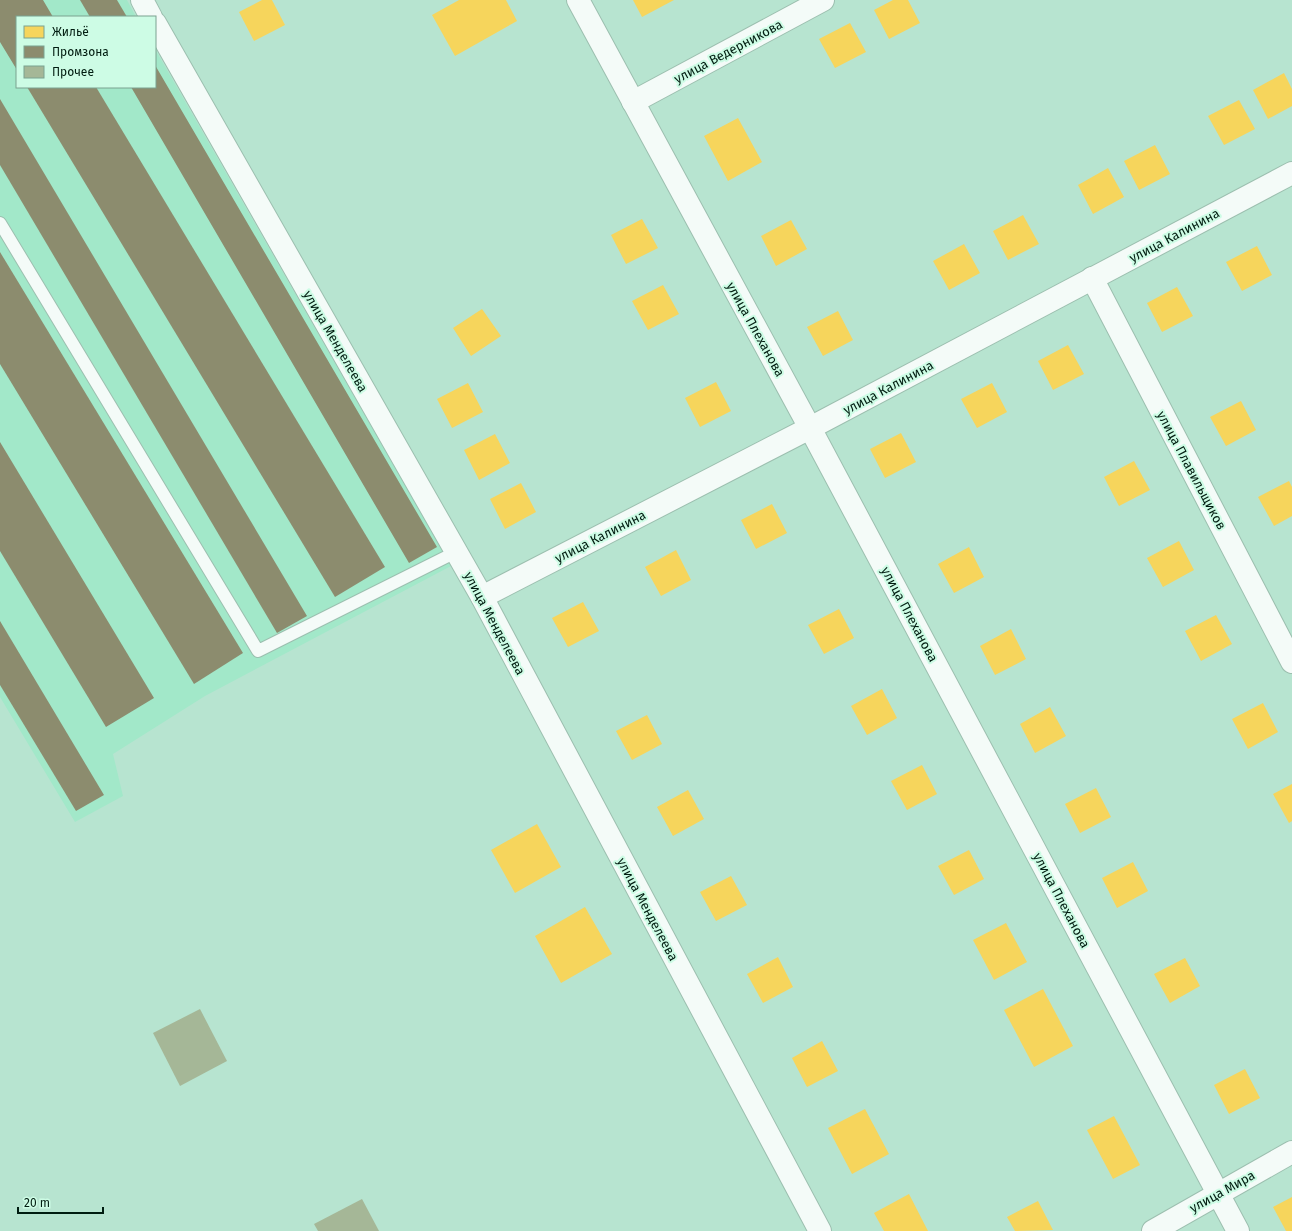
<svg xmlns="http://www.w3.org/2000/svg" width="1292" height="1231" font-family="'Fira Sans',sans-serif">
<rect width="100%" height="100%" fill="#b7e4d0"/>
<!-- built -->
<polygon fill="#a2e8c9" points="0,0 127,0 136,17 17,17 17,87 155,87 155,49 451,566 205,696 113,754 123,796 75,822 0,697"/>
<!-- homes -->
<g fill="#f6d55c">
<polygon points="262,0 272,0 285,25 254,41 239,12"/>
<polygon points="459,0 506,0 517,21 455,56 432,15"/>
<polygon points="633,0 674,0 642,17"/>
<polygon points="893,0 908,0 920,23 889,39 874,10"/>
<polygon points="850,23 866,52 835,68 819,39"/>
<polygon points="1284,73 1292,89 1292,106 1268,119 1253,90"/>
<polygon points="1239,100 1255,129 1224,145 1208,116"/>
<polygon points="738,118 762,162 728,181 704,136"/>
<polygon points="1155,145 1170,174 1139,190 1124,161"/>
<polygon points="1108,168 1124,197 1093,214 1078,185"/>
<polygon points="1023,215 1039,244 1008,260 993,231"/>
<polygon points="642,219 658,248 626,264 611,235"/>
<polygon points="791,220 807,249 776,266 761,236"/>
<polygon points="964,244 980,273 949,290 933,261"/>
<polygon points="1257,246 1272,275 1242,291 1226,262"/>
<polygon points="663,285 679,314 648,330 632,301"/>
<polygon points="1177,287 1193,316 1162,332 1147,303"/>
<polygon points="482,309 501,336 471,356 453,328"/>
<polygon points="838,311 853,340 823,356 807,327"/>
<polygon points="1068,345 1084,374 1053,390 1038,361"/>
<polygon points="716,382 731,411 700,427 685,398"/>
<polygon points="468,383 483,412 452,428 437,399"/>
<polygon points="992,383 1007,412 977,428 961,399"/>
<polygon points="1241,401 1256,430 1226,446 1210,417"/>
<polygon points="901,433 916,462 885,478 870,449"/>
<polygon points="495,434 510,463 479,480 464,450"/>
<polygon points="1134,461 1150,490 1119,506 1104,477"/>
<polygon points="1289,481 1292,487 1292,516 1274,526 1258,497"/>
<polygon points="521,483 536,512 505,529 490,499"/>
<polygon points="772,504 787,533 756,549 741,520"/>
<polygon points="1179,541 1194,570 1163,587 1147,558"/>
<polygon points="969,547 984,577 954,593 938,564"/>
<polygon points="676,550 691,580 661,596 645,567"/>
<polygon points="583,602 599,631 568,647 552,618"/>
<polygon points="839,609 854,638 824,654 808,625"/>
<polygon points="1216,615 1232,644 1201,661 1185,631"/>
<polygon points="1011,629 1026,659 995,675 980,646"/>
<polygon points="882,689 897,718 867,735 851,706"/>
<polygon points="1263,703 1278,732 1248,749 1232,719"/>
<polygon points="1050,707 1066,736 1035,753 1020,724"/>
<polygon points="647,715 662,744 632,760 616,731"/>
<polygon points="922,765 937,794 907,810 891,781"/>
<polygon points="1292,784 1292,821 1289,823 1273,794"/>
<polygon points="1096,788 1111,817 1080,833 1065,804"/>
<polygon points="688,790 704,819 673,836 657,807"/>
<polygon points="537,824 561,867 515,893 491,850"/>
<polygon points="969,850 984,879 954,895 938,866"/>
<polygon points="1133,862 1148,891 1117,908 1102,878"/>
<polygon points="731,876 747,905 716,921 700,892"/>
<polygon points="585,907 612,954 561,983 535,936"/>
<polygon points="1006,923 1027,962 994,980 973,940"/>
<polygon points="778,957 793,987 763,1003 747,974"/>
<polygon points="1185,958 1200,986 1170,1003 1154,974"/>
<polygon points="1043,989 1073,1046 1034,1067 1004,1010"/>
<polygon points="822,1041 838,1071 807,1087 792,1058"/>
<polygon points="1245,1069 1260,1098 1229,1114 1214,1085"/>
<polygon points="865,1109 889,1154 852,1174 828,1128"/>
<polygon points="1114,1116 1140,1165 1113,1179 1087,1130"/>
<polygon points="909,1194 928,1231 884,1231 874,1213"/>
<polygon points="1292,1197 1292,1231 1286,1231 1273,1207"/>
<polygon points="1038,1201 1053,1230 1015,1231 1007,1217"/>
</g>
<!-- industry -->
<g fill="#8c8c6e">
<polygon points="0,0 43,0 53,17 17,17 17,70 0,42"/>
<polygon points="80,0 117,0 127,17 90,17"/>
<polygon points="155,65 437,547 409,563 131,87 155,87"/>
<polygon points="27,87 96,87 385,567 335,597"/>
<polygon points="0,99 307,616 277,633 0,165"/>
<polygon points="0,252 243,653 194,684 0,364"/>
<polygon points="0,442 154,698 106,727 0,551"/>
<polygon points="0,621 104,795 76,811 0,685"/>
</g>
<!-- building -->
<g fill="#a5b797">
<polygon points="200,1009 227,1061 180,1086 153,1033"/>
<polygon points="362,1199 379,1231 318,1231 314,1224"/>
</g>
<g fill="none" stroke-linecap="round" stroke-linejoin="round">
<!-- lane casing -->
<g stroke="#9cbfaf" stroke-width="14">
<polyline id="lane" points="0,223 258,651 456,552"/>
</g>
<!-- street casing -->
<g stroke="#9cbfaf" stroke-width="24">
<g id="street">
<polyline points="142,0 151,17"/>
<polyline points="578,0 810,428 1238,1231"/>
<polyline points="155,23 482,597 820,1231"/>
<polyline points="633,102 823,0"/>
<polyline points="1092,278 1292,662"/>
<polyline points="482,597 810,428 1292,173"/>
<polyline points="1153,1231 1292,1152"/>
</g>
</g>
<!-- lane -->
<use href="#lane" stroke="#f4fbf8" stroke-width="12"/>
<!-- street -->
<use href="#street" stroke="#f4fbf8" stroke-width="22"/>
</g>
<g text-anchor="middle" stroke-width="4" stroke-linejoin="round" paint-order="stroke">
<!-- street labels -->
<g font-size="13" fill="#001c10" stroke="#cdfce5">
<text transform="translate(728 51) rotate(-28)" y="5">улица Ведерникова</text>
<text transform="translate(1174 235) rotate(-28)" y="5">улица Калинина</text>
<text transform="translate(756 329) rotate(61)" y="5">улица Плеханова</text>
<text transform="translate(336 341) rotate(60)" y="5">улица Менделеева</text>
<text transform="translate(888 387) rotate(-28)" y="5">улица Калинина</text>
<text transform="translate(1192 470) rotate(62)" y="5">улица Плавильщиков</text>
<text transform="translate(600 536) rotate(-27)" y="5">улица Калинина</text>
<text transform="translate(910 614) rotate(62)" y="5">улица Плеханова</text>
<text transform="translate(495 623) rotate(62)" y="5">улица Менделеева</text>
<text transform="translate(1062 900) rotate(62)" y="5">улица Плеханова</text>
<text transform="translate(648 909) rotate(62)" y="5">улица Менделеева</text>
<text transform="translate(1222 1191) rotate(-29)" y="5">улица Мира</text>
</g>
</g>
<!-- legend -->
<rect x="16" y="16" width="140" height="72" fill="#cdfce5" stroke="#7ba290"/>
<rect x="24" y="26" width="20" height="12" fill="#f6d55c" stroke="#7ba290"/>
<text x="52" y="36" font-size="12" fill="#001c10">Жильё</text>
<rect x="24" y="46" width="20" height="12" fill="#8c8c6e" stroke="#7ba290"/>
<text x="52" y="56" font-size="12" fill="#001c10">Промзона</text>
<rect x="24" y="66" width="20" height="12" fill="#a5b797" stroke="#7ba290"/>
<text x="52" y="76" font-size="12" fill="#001c10">Прочее</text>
<!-- scale -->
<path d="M18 1207v6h85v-6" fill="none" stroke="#001c10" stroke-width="2"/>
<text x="24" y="1207" font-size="12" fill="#001c10" stroke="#cdfce5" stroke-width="3" paint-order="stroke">20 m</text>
</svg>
